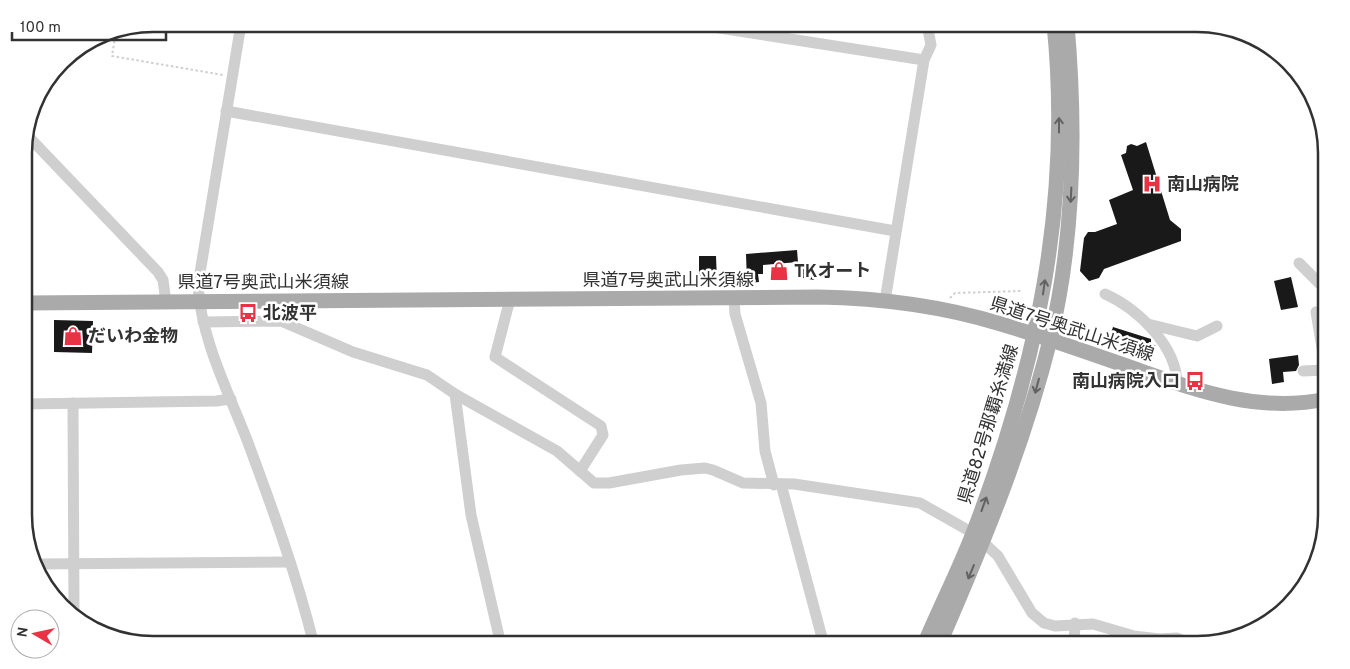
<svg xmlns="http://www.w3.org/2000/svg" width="1350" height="669" font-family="Overpass,'Noto Sans JP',sans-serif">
<rect width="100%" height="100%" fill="#fff"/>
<!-- building -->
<g fill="#191919">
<polygon points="1146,142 1170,220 1181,229 1181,241 1104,269 1099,278 1089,281 1080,271 1084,238 1088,232 1095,232 1117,224 1109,200 1133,190 1121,155 1126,153 1127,146 1131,144 1137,146"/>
<polygon points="797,250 798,262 763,265 763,274 758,274 759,282 747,283 746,254"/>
<polygon points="699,256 716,256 717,281 699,281"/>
<polygon points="800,268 815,270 814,280 798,277"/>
<polygon points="1291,277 1298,307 1281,310 1274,281"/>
<polygon points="54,320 93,321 92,353 54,352"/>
<polygon points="1113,327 1151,339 1151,343 1156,346 1152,357 1108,342"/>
<polygon points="1298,355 1299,365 1296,371 1283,372 1284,382 1272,384 1269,359"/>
</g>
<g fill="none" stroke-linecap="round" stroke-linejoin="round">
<!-- path -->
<g stroke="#cfcfcf" stroke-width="2" stroke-dasharray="2.5 2.5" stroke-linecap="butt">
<polyline points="116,31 112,56 223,75"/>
<polyline points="950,298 955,293 1022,291"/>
</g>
<!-- minor -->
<g stroke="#cfcfcf" stroke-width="11">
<path d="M241,24L198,285C201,339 228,391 247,440C272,507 297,576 314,645"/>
<polyline points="694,24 924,60"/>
<polyline points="226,111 895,231"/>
<polyline points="27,135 158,272 163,280 166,302"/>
<polyline points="1299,263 1319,283 1326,286"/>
<path d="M1105,294C1137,308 1177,346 1177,384"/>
<polyline points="734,298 735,314 761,403 765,451 774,485"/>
<polyline points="510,299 495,357 601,426 603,435 580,471"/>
<polyline points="885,301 924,60 931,45 927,24"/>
<polyline points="1316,312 1326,372"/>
<polyline points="203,322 281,321 353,352 427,375 455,394 557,451 594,483 609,483 681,470 705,468 713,470 743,483 794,484 920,503 973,533"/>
<polyline points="1148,324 1197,336 1217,326"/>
<polyline points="1303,371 1325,370"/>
<polyline points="455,394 471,515 501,645"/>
<polyline points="73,403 74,614"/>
<polyline points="25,404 216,401 231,399"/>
<polyline points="781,484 824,645"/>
<polyline points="983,542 998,556 1032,613 1044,623 1055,626 1093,624 1134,636 1159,639 1177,638 1191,645"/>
<polyline points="38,564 290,562"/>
<polyline points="1074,645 1075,623"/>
</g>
<!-- major -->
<g stroke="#aaa" stroke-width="15">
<path d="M24,303L818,297C880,298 942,306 1001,324C1048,338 1095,355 1141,371C1201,392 1261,413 1326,399"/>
<path d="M924,645C940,607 959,570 974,531C1037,366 1072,201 1054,24"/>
<path d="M939,645C982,546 1024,445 1050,340C1075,237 1076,129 1067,24"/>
</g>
</g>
<!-- one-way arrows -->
<defs><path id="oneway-shaft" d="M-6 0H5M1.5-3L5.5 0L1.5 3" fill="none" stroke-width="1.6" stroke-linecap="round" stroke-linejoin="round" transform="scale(1.25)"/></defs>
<g stroke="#626262">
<use href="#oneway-shaft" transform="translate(1059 125) rotate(-90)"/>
<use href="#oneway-shaft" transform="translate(1071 195) rotate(93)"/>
<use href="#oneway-shaft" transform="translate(1044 287) rotate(-82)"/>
<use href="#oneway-shaft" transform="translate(1037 386) rotate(105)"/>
<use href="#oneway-shaft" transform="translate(984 504) rotate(-70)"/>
<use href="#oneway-shaft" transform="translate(971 572) rotate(113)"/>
</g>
<!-- icons -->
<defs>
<g id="hospital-bare" transform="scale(1.5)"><path d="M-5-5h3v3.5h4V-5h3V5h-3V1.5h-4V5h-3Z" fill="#ea3245" stroke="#fff" stroke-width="2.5" paint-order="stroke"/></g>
<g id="shop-bare" transform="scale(1.5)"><path d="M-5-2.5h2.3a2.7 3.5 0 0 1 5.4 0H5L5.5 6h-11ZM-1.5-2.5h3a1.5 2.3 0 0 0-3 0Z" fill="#ea3245" stroke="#fff" stroke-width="2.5" paint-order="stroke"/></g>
<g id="bus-bare" transform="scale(1.5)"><path d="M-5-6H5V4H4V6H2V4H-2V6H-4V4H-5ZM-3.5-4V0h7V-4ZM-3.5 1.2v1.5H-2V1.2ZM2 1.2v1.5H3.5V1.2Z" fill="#ea3245" stroke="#fff" stroke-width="2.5" paint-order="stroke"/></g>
</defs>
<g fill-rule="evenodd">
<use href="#hospital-bare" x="1152" y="184"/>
<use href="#shop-bare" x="779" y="271"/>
<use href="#bus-bare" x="248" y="313"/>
<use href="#shop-bare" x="73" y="336"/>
<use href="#bus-bare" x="1195" y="381"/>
</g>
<g text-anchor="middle" stroke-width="5" stroke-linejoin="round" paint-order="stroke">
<!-- poi labels -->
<g font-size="18" font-weight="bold" fill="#323232" stroke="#fff" text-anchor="start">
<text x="1167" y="190">南山病院</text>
<text x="794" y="277">TKオート</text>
<text x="263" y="319">北波平</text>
<text x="88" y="342">だいわ金物</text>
<text x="1180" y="387" text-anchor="end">南山病院入口</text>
</g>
<!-- street labels -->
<g font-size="18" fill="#323232" stroke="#fff">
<text x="668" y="286">県道7号奥武山米須線</text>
<text x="263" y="288">県道7号奥武山米須線</text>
<text transform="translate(1072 329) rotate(18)" y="6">県道7号奥武山米須線</text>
<text transform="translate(988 424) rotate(-73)" y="6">県道82号那覇糸満線</text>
</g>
</g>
<!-- crop -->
<path d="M0 0H1350V669H0ZM153 32H1197A121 121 0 0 1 1318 153V515A121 121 0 0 1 1197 636H153A121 121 0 0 1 32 515V153A121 121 0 0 1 153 32Z" fill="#fff" fill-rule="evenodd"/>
<path fill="none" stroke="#323232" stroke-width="2.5" d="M153 32H1197A121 121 0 0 1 1318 153V515A121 121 0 0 1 1197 636H153A121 121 0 0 1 32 515V153A121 121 0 0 1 153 32Z"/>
<!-- north arrow -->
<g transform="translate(35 634) rotate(279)"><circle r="24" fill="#ffffff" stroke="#adadad"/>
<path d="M0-4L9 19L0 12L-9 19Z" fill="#ea3245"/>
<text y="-8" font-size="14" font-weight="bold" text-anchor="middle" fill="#323232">N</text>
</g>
<!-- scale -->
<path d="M12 32v8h154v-8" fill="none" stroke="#323232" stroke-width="2.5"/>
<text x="20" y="32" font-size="15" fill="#323232" stroke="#ffffff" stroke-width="4" paint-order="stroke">100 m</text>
</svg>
